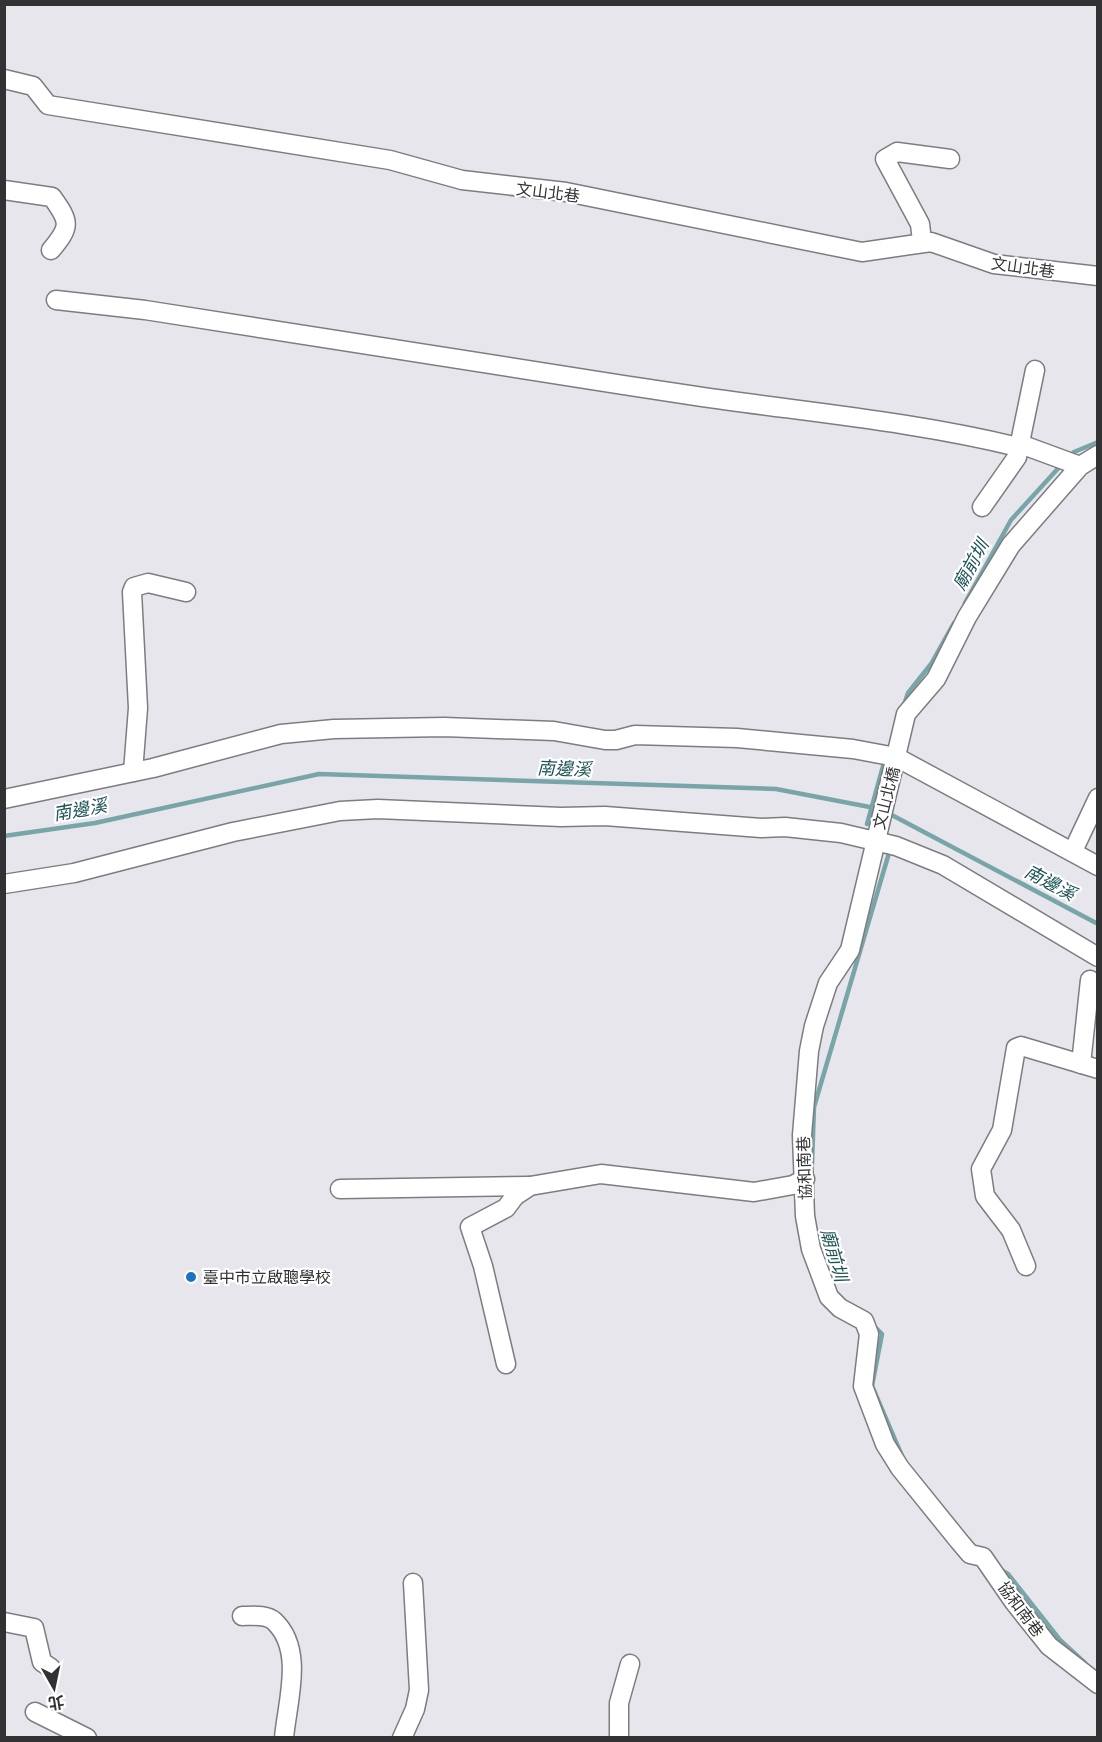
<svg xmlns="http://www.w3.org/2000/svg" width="1102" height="1742" font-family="Roboto,'Noto Sans TC',sans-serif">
<rect width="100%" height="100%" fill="#e7e6ec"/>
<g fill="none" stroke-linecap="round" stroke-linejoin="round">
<!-- stream -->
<g stroke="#78a5a7" stroke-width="4.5">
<polyline points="1069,457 1074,452 1098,442"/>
<polyline points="965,603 1011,520 1063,463"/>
<polyline points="904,705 908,693 931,664 954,623"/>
<polyline points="888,813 1098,924"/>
<polyline points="867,824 885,759"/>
<polyline points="4,836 95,823 319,774 776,789 880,809"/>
<polyline points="812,1164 814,1107 889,853"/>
<polyline points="873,1325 882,1334 872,1386 902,1456"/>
<polyline points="1001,1570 1008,1574 1060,1640 1085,1663"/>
</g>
<!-- minor casing -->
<g stroke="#7d7c81" stroke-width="21">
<g id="minor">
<polyline points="4,79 33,86 48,105 390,160 462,180 566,192 862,252 931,242 994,264 1098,276"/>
<path d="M4,190L52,197C70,222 71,226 51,250"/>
<polyline points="922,241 920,224 885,159 897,152 950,159"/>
<path d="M56,300L145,310C328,339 512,368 696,396C804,412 912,421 1018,447L1023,445L1080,466"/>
<polyline points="1098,455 1080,466 1011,545 967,617 936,679 906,714 850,950 828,983 814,1026 809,1051 802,1135 805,1216 811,1249 829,1297 840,1308 864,1321 869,1334 863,1386 885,1444 900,1468 959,1541 970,1554 983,1557 1014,1602 1049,1646 1098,1684"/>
<polyline points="982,507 1017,457 1035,370"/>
<polyline points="133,772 138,708 132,592 134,587 148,583 186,592"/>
<polyline points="4,799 153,768 281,734 334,729 444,727 554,731 605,740 616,740 635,735 737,738 853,749 896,757 1098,866"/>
<polyline points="1073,851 1098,798"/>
<polyline points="4,884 74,873 233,832 340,811 378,809 561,817 605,816 761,828 785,827 841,833 896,846 943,865 1098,957"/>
<polyline points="1081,1064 1090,980"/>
<polyline points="340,1189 530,1186"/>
<polyline points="1026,1266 1011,1230 985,1196 981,1169 1002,1130 1016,1048 1021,1046 1098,1069"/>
<polyline points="506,1364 483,1266 470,1227 506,1208 515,1196 530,1186 601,1174 754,1192 793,1185 805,1179"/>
<path d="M242,1616C252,1616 266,1614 274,1621C305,1650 287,1702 284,1738"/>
<polyline points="4,1622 34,1628 42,1662 51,1668"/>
<polyline points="35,1712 87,1738"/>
<polyline points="402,1738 415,1709 419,1690 413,1583"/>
<polyline points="619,1738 619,1703 630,1664"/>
</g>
</g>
<!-- minor -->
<use href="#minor" stroke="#fff" stroke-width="18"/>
</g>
<!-- markers -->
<circle fill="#1973c0" stroke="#fff" stroke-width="2" cx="191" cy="1277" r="6"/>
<g text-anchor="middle" stroke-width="4.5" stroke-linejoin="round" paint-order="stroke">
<!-- street labels -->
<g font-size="16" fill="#323234" stroke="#fff">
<text transform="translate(548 192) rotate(7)" y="6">文山北巷</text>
<text transform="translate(1023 267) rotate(8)" y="6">文山北巷</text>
<text transform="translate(886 798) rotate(-76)" y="6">文山北橋</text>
<text transform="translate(804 1168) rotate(-92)" y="6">協和南巷</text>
<text transform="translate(1021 1609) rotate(53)" y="6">協和南巷</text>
</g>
<!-- poi labels -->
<g font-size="16" fill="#323234" stroke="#fff" text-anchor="start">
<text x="203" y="1283">臺中市立啟聰學校</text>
</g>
<!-- water labels -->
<g font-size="18" font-style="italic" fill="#1d5456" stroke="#fff">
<text transform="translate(971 565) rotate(-61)" y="6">廟前圳</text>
<text transform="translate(564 769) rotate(2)" y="6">南邊溪</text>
<text transform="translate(80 810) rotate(-10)" y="6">南邊溪</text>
<text transform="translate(1050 883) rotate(28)" y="6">南邊溪</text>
<text transform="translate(834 1255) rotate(74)" y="6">廟前圳</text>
</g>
</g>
<!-- border -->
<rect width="1102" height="1742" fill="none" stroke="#323234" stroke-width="12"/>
<!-- north arrow -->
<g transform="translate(54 1688) rotate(171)" stroke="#ffffff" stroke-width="4.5" paint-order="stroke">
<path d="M0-4.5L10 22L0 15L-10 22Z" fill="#323234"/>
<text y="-9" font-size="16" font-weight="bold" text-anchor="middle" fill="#323234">北</text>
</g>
</svg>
